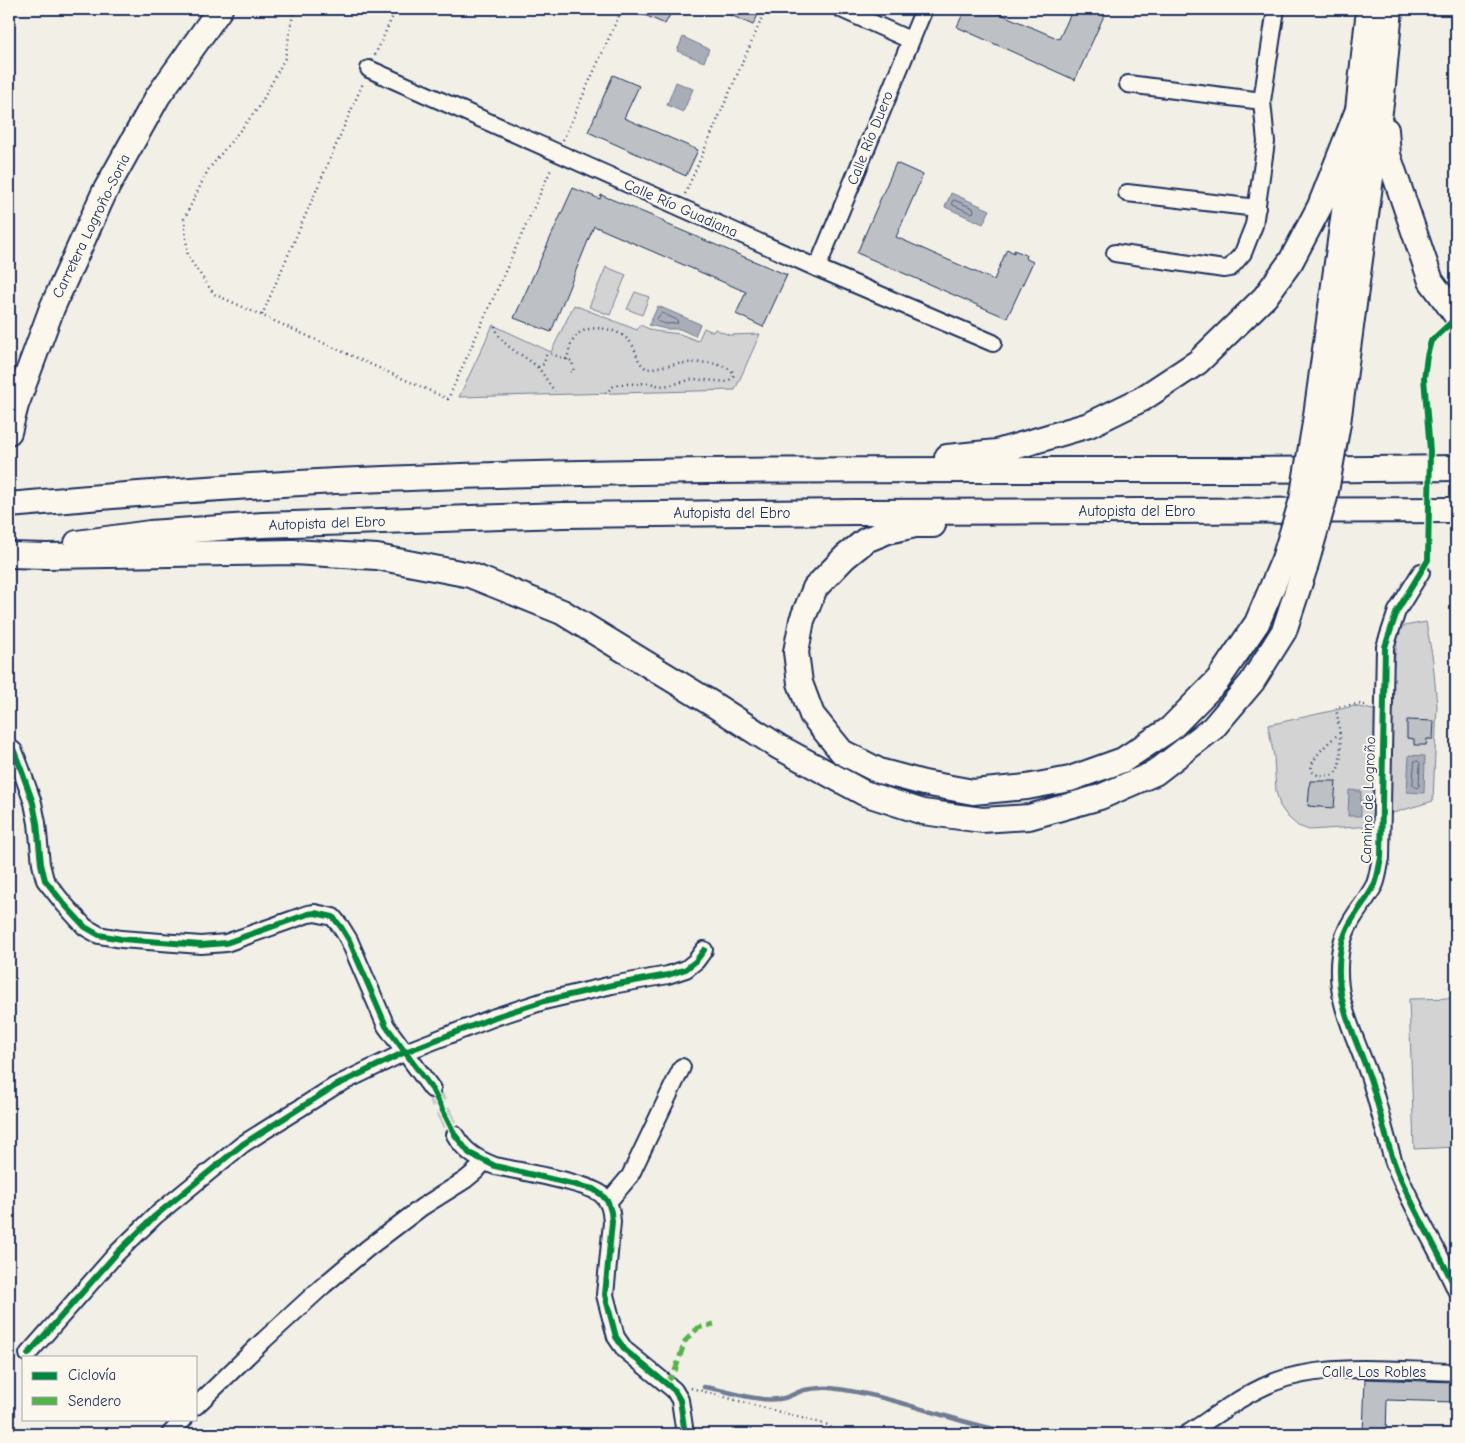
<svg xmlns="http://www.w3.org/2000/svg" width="1465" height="1443" font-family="'Comic Neue',sans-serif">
<rect width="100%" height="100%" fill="#f2efe6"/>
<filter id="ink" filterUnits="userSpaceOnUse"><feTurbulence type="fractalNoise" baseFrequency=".02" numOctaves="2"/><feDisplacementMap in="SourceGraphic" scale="10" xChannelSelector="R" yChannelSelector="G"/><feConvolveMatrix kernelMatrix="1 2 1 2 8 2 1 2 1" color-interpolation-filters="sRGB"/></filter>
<g filter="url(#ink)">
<!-- green -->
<g fill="#d2d3d2" stroke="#768198">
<polygon points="606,267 626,275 610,315 589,307"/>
<polygon points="635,292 649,297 642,315 627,309"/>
<polygon points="574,305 637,330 640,325 654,331 680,334 698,341 704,328 713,332 715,329 729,335 760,334 735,390 459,397 493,325 551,352"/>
<polygon points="1426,622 1433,661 1437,706 1433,801 1390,814 1393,671 1399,627"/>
<polygon points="1354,706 1378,711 1373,826 1309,830 1298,826 1288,817 1280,806 1276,791 1274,757 1268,725"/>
<polygon points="1456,998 1456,1147 1414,1149 1409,999"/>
</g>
<!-- water -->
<g fill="#a9adb7" stroke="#707b93">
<polygon points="683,37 709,49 704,62 677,51"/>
<polygon points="676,82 693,89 683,112 667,105"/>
<polygon points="951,193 990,210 983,224 945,207"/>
<polygon points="658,306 700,324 695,336 680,329 666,329 649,325"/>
<polygon points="1409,755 1425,756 1424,793 1407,792"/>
<polygon points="1349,790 1361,791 1361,816 1348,816"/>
</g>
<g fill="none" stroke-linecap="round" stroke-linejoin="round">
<!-- shore -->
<g stroke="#546182" stroke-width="1">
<polygon points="954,200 973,208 974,212 971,213 953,205 952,203"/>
<polygon points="662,313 677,320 678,323 666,324 659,322 657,319"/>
<polygon points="1415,761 1418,761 1420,763 1419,786 1417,788 1413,785"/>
</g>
<!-- stream -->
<path stroke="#707b93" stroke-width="4.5" d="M704,1387C728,1390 754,1402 779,1399C788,1398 795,1393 804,1390C812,1389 823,1387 830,1388C895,1395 955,1424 1019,1434"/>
</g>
<!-- building -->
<g fill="#bdc0c4" stroke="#1b2f5e">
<polygon points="631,9 673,9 665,24"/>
<polygon points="717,9 761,9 753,25"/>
<polygon points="965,9 997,9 996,12 1059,39 1073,9 1107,9 1075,80 957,27"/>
<polygon points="613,75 639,86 624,118 698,150 686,176 588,132"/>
<polygon points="896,163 923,175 896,237 994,280 1007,249 1014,253 1014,250 1026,255 1025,258 1033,262 1007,318 857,253"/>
<polygon points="573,188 600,199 601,195 645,213 664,221 664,223 787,275 763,327 736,314 746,292 594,226 551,332 514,318"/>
<polygon points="1407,720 1434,721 1433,739 1427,739 1426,745 1414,745 1414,739 1407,738"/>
<polygon points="1310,781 1336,781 1334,808 1308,806"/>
<polygon points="1365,1379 1454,1382 1454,1402 1387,1400 1386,1434 1363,1434"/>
</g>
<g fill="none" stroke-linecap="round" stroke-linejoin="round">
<!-- minor-tunnel -->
<polyline stroke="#c7c9cb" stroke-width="16" stroke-dasharray="16 8" stroke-linecap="butt" points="432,1089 455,1135"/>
<!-- minor casing -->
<g stroke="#1b2f5e" stroke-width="20">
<g id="minor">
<polyline points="841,9 910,40"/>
<polyline points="369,69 817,268 993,343"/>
<polyline points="1128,84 1262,101"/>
<polyline points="1127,193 1257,208"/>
<polyline points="1115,253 1224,269 1230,268 1243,253 1254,225 1266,142 1262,101 1276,9"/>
<polyline points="817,268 924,9"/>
<path d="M1421,572L1397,611L1385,647L1381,858C1379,866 1378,876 1375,884C1362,909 1344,922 1340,954C1334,998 1353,1031 1367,1070C1379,1102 1384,1136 1396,1168C1413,1210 1438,1249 1456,1290"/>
<polyline points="9,747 14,751 21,769 33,803 37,823 41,864 45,880 64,904 85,927 99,935 121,939 201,945 226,943 308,914 315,913 333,917 341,927 349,940 386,1026 432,1089"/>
<path d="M455,1135C465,1152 477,1159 495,1166C518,1171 585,1182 601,1194C610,1201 611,1211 612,1222L605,1295L616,1337L625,1350L674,1390L680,1400L685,1434"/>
<polyline points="608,1202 630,1176 682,1067"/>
<polyline points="28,1354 117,1253 155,1216 243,1144 335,1086 405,1052 495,1017 544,1001 612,985 668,975 686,969 696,961 704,950"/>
<polyline points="196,1406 264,1340 324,1285 368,1248 422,1207 465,1180 476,1171 484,1162"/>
<polyline points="170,1434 184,1419"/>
<path d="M1187,1434C1218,1414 1250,1389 1286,1378C1338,1363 1403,1371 1456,1372"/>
</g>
</g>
<!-- highway casing -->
<g stroke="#1b2f5e" stroke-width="28">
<g id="highway">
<polyline points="1386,130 1388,155 1431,281 1456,315"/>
<polyline points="1315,423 1358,110 1369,9"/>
<polyline points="1338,423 1382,96 1390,9"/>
<polyline points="9,432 16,405 52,308 104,193 158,96 220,9"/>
<polyline points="947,457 997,452 1089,425 1142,399 1198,362 1265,297 1291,261 1320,206 1358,110"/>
<path d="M9,505C117,495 226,487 335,481C709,463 1083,474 1456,468"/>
<polyline points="933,525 915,525 888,531 866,540 845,557 815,588 802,620 796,652 800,683 812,715 842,752 879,771 924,783 973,792 1027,787 1070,779 1123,760 1170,729 1218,680 1257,623 1284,559"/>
<polyline points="77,543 150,533 263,525 563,515 854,512 1456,510"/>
<polyline points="9,555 47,556 293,552 377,557 470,575 562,612 714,705 779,747 864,793 923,812 982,820 1029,817 1100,797 1155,773 1213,728 1252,682 1284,631 1305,567"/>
</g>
</g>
<!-- path -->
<g stroke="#1b2f5e" stroke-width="2.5" stroke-dasharray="1 4" stroke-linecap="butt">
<polyline points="294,9 285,58 259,107 208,170 184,219 188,257 214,294 448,399 552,167"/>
<polyline points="375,55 396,9"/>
<polyline points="563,140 622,9"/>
<polyline points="685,194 766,9"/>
<polyline points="262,315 363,83"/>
<path d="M495,326C501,348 521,352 536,366C544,373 548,384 555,391"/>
<polyline points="551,354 572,361 574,371 571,372"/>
<path d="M567,360C569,350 571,338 581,332C596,324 620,329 631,343C638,352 635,361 647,369C670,365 715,355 733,372V376L728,382L693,379L671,385L660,386L650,383L624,384L615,385L605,393"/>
<polyline points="538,367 544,364 546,355"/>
<path d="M1340,733C1333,738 1297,769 1318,775C1323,776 1328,776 1333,775C1347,765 1338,723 1336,707L1358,704L1369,706"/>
<polyline points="691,1388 828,1425 839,1434"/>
</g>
<!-- minor -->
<use href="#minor" stroke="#fbf7ec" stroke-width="16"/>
<!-- highway -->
<use href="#highway" stroke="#fbf7ec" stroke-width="24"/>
<!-- highway-bridge casing -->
<g stroke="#1b2f5e" stroke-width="28" stroke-linecap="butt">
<g id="highway-bridge">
<polyline points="1284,559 1302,500 1315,423"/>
<polyline points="1305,567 1325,497 1338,423"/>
</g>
</g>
<!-- highway-bridge -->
<use href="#highway-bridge" stroke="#fbf7ec" stroke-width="24"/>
<!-- quiet -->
<polyline stroke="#55b248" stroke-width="5" stroke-dasharray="10 5" stroke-linecap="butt" points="666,1383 674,1374 685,1341 698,1328 714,1324"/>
<!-- cycleway casing -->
<g stroke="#fbf7ec" stroke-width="9">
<g id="cycleway">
<path d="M1456,318L1431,341L1427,356L1424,378L1430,451L1428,560L1397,611L1385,647L1381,858C1379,866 1378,876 1375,884C1362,909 1344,922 1340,954C1334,998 1353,1031 1367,1070C1379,1102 1384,1136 1396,1168C1413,1210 1438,1249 1456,1290"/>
<polyline points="9,747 14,751 21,769 33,803 37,823 41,864 45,880 64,904 85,927 99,935 121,939 201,945 226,943 308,914 315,913 333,917 341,927 349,940 386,1026 432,1089 455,1135 469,1153 495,1166 593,1189 602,1195 608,1202 611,1212 612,1222 605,1295 616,1337 625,1350 674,1390 680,1400 685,1434"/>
<polyline points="28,1354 117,1253 155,1216 243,1144 335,1086 405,1052 495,1017 544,1001 612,985 668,975 686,969 696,961 704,950"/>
</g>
</g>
<!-- cycleway -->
<use href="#cycleway" stroke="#00873e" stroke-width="6"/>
</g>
</g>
<g text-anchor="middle" stroke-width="4" stroke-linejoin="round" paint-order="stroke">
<!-- street labels -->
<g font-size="15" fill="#1b2f5e" stroke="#fbf7ec">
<text transform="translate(870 138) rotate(-68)" y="5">Calle Río Duero</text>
<text transform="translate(681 208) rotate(24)" y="5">Calle Río Guadiana</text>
<text transform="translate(91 226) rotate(-64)" y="5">Carretera Logroño-Soria</text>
<text x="1137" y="516">Autopista del Ebro</text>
<text x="732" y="518">Autopista del Ebro</text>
<text transform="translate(327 523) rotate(-2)" y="5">Autopista del Ebro</text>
<text transform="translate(1368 800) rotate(-88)" y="5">Camino de Logroño</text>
<text x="1374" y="1377">Calle Los Robles</text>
</g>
</g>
<!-- margin -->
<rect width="1465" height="1443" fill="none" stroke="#fbf7ec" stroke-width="30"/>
<rect x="15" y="15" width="1435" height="1413" fill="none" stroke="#1b2f5e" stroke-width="2" filter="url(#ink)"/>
<!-- legend -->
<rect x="22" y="1356" width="175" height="65" fill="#fbf7ec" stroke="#a1a7b3"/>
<rect x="32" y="1372" width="25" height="8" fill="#00873e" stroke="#a1a7b3"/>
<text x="68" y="1380" font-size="15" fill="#1b2f5e">Ciclovía</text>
<rect x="32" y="1397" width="25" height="8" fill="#55b248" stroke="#a1a7b3"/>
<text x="68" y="1406" font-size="15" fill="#1b2f5e">Sendero</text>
</svg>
